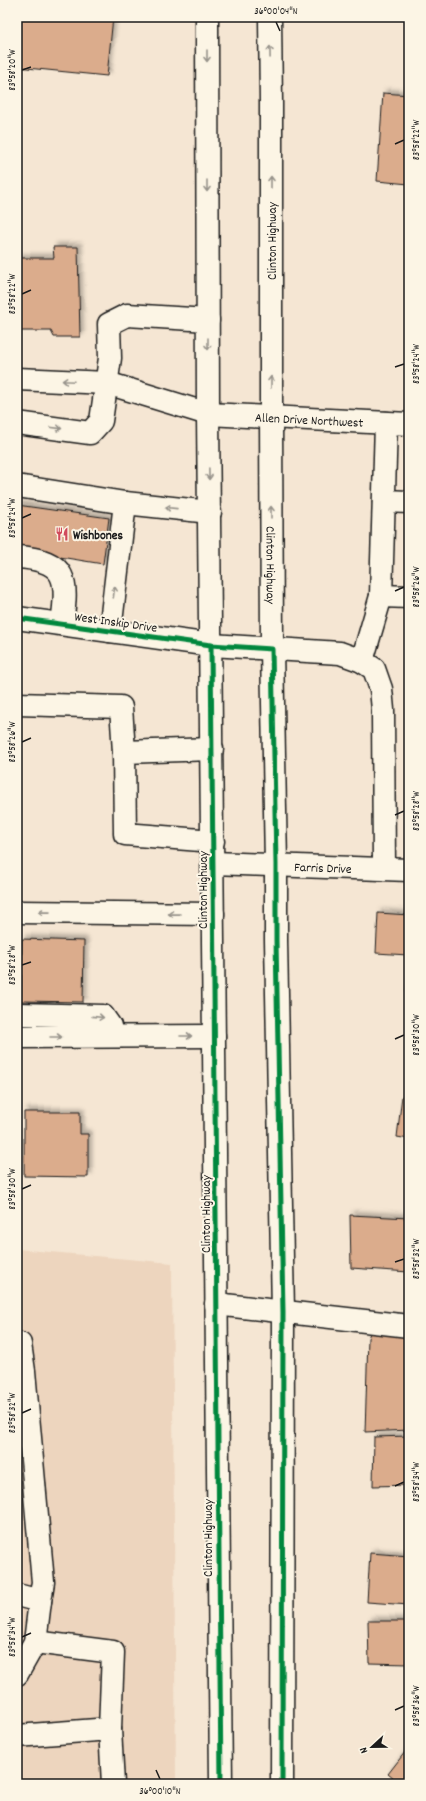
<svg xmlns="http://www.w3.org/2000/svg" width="426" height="1801" font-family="Dekko,sans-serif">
<defs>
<filter id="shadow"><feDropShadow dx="3.5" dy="-3.5" stdDeviation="2" flood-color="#0004"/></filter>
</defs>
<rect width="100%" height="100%" fill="#f5e6d3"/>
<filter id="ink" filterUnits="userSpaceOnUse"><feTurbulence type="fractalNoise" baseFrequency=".025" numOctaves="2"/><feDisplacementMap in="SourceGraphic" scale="8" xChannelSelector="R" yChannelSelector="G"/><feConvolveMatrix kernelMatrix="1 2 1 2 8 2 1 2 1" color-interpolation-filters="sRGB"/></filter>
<g filter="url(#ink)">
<!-- built -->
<polygon fill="#edd5be" points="17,1249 172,1263 176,1784 17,1784"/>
<!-- building -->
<g fill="#dbac8c" stroke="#1c1c1c" filter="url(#shadow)">
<polygon points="17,17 113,17 107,76 17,67"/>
<polygon points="383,93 409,95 409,184 377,181"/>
<polygon points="53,247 78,247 80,337 54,337 51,331 17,331 17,258 54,258"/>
<polygon points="17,505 109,518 103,564 17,550"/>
<polygon points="378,913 409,915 409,1012 405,1011 408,955 376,953"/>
<polygon points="22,939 84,941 83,1002 21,1001"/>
<polygon points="402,1096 409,1097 409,1139 397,1137"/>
<polygon points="24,1112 80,1112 80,1134 88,1134 88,1177 24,1176"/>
<polygon points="350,1215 409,1218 409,1272 351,1268"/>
<polygon points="372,1328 409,1335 409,1430 365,1432 368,1338"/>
<polygon points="409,1436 409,1485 373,1486 374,1437"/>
<polygon points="370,1553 409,1556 409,1605 367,1602"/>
<polygon points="368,1621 409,1621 409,1664 369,1663"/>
<polygon points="409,1747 409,1784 400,1784 388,1774"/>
</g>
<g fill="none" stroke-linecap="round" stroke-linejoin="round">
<!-- minor casing -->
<g stroke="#1c1c1c" stroke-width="25">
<g id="minor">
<path id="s1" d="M17,379L107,383L208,414L409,424"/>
<polyline points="17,423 90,433 101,421 110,358 109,324 127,315 208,320"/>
<polyline points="17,486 125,503 210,512"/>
<polyline points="384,501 409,502"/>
<path d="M17,557C68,560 68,580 62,624"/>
<polyline points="381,596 409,597"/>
<polyline points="17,618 211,645 340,653 362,661 374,669 381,689 383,710 384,868"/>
<polyline points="110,631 125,503"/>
<polyline points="362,661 381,596 386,423"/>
<polyline points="17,704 121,707 124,752"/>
<polyline points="212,749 124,752 125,834 213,841"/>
<path id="s2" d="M213,863L409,870"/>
<polyline points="17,912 213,914"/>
<polyline points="17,1014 103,1016 110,1026 111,1036"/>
<polyline points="17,1037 214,1036"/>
<polyline points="216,1304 409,1326"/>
<polyline points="17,1343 20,1344 24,1371 43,1582 40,1601 17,1595"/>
<polyline points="35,1642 113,1652 110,1729"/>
<polyline points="17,1674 35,1642 40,1601"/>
<polyline points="17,1736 110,1729 113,1784"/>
</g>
</g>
<!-- highway casing -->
<g stroke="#1c1c1c" stroke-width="25">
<g id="highway">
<polyline points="207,17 208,414 221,1784"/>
<path id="s3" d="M270,17L271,104V416L272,649L276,864V940L283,1312L282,1784"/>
</g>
</g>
<!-- minor -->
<use href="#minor" stroke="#fcf5e5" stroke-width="22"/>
<!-- highway -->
<use href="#highway" stroke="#fcf5e5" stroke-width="22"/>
<!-- cycleway casing -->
<g stroke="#fcf5e5" stroke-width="8">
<g id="cycleway">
<polyline points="17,618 211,645 272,649 276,864 276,940 283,1312 282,1784"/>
<polyline points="211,645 221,1784"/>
</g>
</g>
<!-- cycleway -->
<use href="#cycleway" stroke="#00873e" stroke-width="5"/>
</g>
<!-- one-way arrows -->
<defs><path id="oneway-shaft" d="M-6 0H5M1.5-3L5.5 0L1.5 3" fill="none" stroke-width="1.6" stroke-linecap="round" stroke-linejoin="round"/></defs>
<g stroke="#97938b">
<use href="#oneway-shaft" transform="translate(270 52) rotate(-91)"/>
<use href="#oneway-shaft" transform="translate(207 56) rotate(90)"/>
<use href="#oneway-shaft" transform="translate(271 182) rotate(-90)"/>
<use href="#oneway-shaft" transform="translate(207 186) rotate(90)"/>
<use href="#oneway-shaft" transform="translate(208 344) rotate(90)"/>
<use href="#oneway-shaft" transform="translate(68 381) rotate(-177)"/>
<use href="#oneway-shaft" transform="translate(271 382) rotate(-90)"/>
<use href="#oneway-shaft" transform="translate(56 428) rotate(7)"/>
<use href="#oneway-shaft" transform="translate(209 474) rotate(89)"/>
<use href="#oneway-shaft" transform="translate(171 508) rotate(-174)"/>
<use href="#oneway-shaft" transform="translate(271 512) rotate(-90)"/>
<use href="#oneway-shaft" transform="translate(114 592) rotate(-83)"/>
<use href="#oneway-shaft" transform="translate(44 912) rotate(-179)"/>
<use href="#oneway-shaft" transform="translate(174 914) rotate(-179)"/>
<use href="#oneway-shaft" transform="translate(98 1017) rotate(6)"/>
<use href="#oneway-shaft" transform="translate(186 1036)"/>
<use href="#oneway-shaft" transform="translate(56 1037)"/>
</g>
</g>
<!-- ticks -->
<path fill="none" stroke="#1c1c1c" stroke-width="1.5" d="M276,22L280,31M22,70L31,67M395,144L404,140M22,294L31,290M395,367L404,364M22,518L31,514M395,591L404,587M22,742L31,738M395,815L404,811M22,965L31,962M395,1039L404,1035M22,1189L31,1185M395,1262L404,1259M22,1413L31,1409M395,1486L404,1482M22,1637L31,1633M395,1710L404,1706M156,1770L160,1779"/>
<!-- icons -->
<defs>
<g id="restaurant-bare" transform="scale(1.08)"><path d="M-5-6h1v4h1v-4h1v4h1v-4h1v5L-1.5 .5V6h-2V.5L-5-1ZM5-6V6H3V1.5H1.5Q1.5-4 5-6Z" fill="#d1495b" stroke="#fcf5e5" stroke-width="2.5" paint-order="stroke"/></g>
</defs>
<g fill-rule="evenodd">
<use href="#restaurant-bare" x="62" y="534"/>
</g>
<g text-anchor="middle" stroke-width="4" stroke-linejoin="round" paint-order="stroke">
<!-- street labels -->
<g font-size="13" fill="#1c1c1c" stroke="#fcf5e5">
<text transform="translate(271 241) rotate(-90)" y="5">Clinton Highway</text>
<text dy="5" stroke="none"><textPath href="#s1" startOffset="297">Allen Drive Northwest</textPath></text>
<text dy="5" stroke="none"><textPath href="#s3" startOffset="548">Clinton Highway</textPath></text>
<text transform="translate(116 621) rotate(8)" y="5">West Inskip Drive</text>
<text dy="5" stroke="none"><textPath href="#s2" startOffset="110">Farris Drive</textPath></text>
<text transform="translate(202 890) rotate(-90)" y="5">Clinton Highway</text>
<text transform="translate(205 1214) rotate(-90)" y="5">Clinton Highway</text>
<text transform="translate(207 1538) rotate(-90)" y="5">Clinton Highway</text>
</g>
<!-- poi labels -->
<g font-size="13" font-weight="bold" fill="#1c1c1c" stroke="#fcf5e5" text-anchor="start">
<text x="73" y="539">Wishbones</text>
</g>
</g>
<!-- margin -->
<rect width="426" height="1801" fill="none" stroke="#fcf5e5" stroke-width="44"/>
<!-- north arrow -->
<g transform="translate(372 1747) rotate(248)" stroke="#fcf5e5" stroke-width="3" paint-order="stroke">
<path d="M0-3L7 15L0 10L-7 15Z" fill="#1c1c1c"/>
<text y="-6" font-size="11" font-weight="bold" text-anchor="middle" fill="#1c1c1c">N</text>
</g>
<rect x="22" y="22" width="382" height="1757" fill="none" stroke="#1c1c1c" stroke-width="1.5"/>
<g font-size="10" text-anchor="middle" fill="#1c1c1c">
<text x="276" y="14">36°00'04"N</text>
<text transform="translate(11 70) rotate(-90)" y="4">83°58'20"W</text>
<text transform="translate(415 140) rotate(-90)" y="4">83°58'22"W</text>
<text transform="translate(11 294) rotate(-90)" y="4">83°58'22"W</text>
<text transform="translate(415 364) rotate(-90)" y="4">83°58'24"W</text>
<text transform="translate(11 518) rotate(-90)" y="4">83°58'24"W</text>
<text transform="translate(415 587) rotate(-90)" y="4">83°58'26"W</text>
<text transform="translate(11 742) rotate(-90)" y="4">83°58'26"W</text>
<text transform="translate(415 811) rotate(-90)" y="4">83°58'28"W</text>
<text transform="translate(11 965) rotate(-90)" y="4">83°58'28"W</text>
<text transform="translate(415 1035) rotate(-90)" y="4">83°58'30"W</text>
<text transform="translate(11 1189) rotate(-90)" y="4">83°58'30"W</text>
<text transform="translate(415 1259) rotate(-90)" y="4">83°58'32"W</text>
<text transform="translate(11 1413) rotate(-90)" y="4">83°58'32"W</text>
<text transform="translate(415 1482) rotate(-90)" y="4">83°58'34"W</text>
<text transform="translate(11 1637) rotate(-90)" y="4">83°58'34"W</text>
<text transform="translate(415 1706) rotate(-90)" y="4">83°58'36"W</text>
<text x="160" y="1794">36°00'10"N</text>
</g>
</svg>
